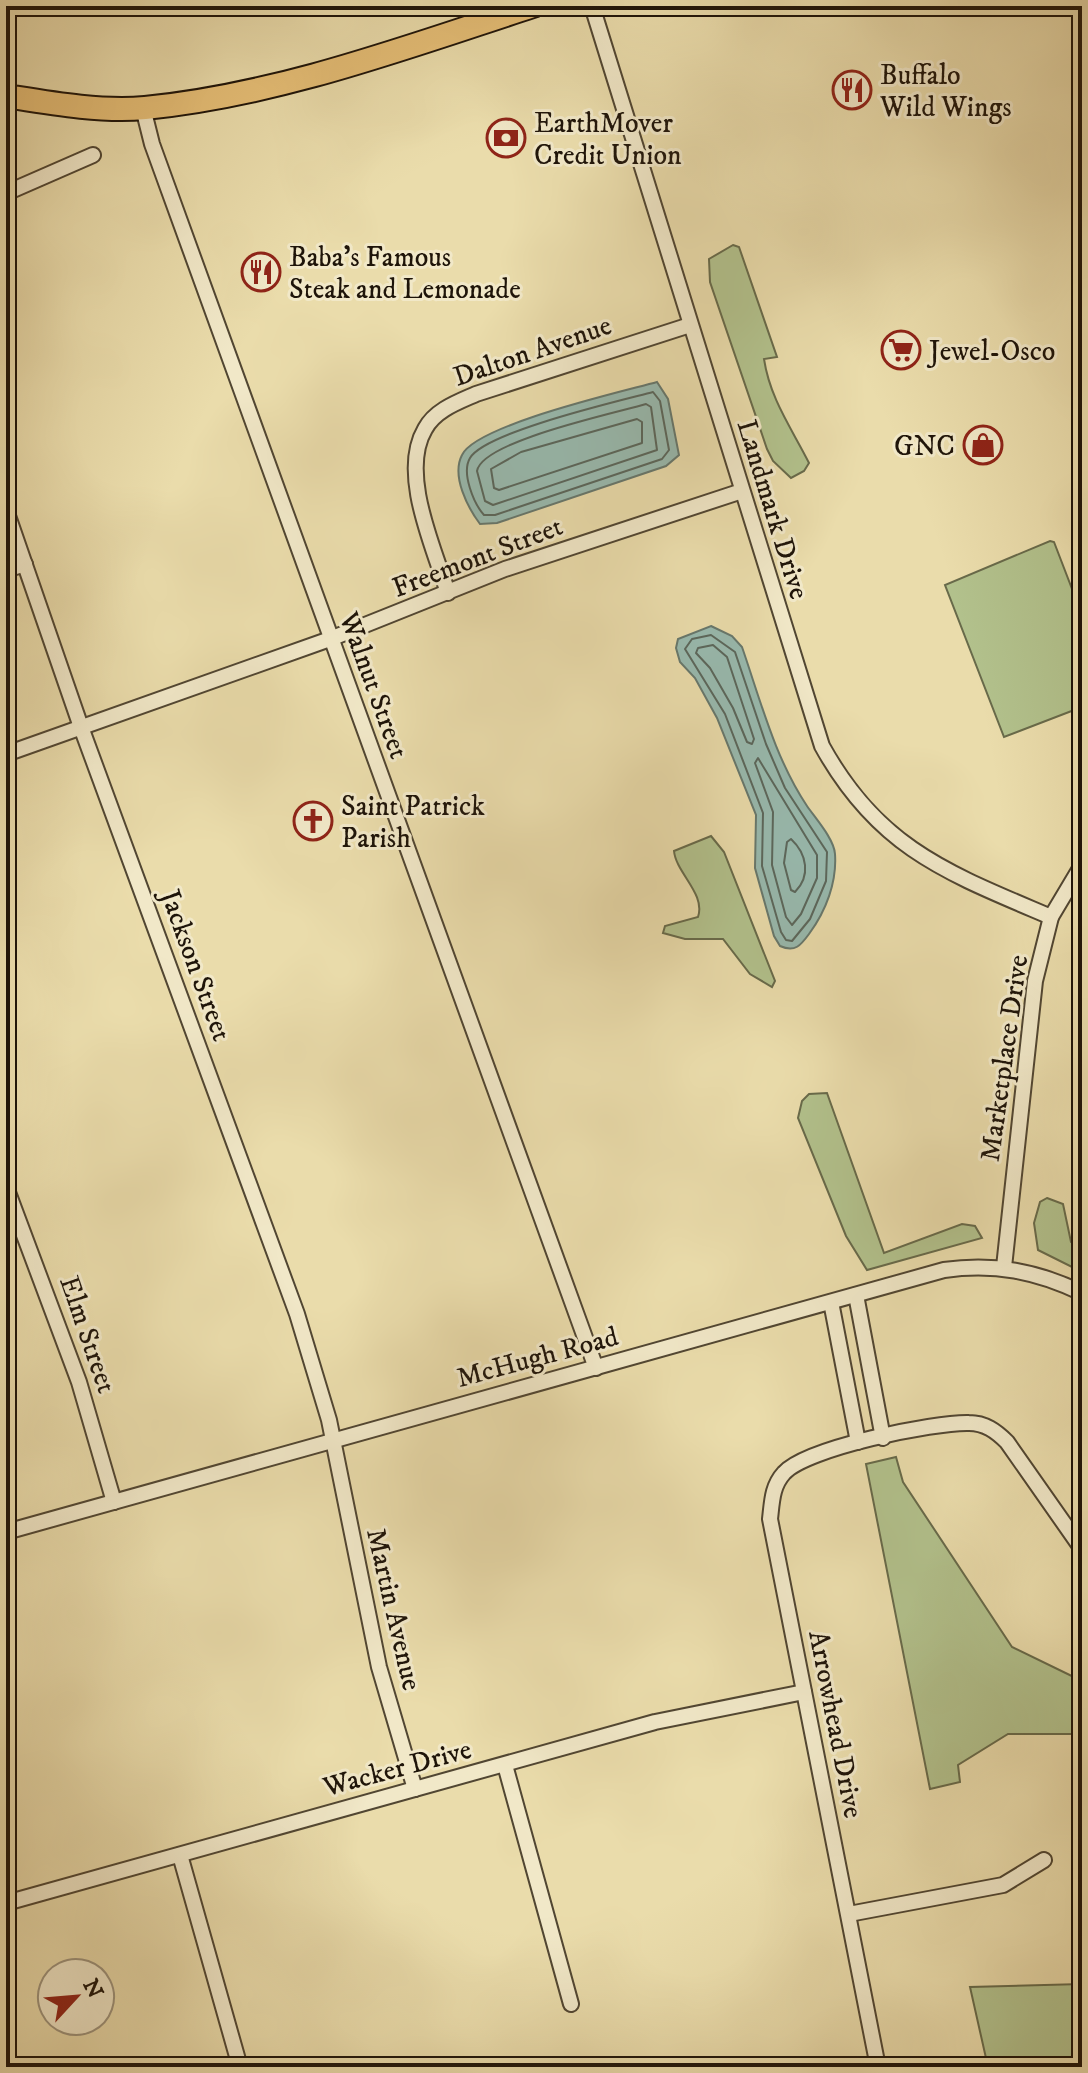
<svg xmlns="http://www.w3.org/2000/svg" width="1088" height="2073" font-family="'IM FELL DW Pica',serif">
<rect width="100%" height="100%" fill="#eadcab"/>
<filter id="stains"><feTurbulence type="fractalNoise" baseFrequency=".0025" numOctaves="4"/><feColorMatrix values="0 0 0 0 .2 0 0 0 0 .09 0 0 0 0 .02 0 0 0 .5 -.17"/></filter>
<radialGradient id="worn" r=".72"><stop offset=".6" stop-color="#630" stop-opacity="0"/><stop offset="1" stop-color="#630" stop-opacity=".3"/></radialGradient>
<!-- green -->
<g fill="#b2c18c" stroke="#686a4a" stroke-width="2">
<path d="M733,245L739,247L777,357L764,359C770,399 792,429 809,463L804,471L791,478L773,461L767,449L710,282L709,259Z"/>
<polygon points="1050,541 1054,542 1082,615 1082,707 1004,737 945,585"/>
<path d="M711,836L724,852L775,981L772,987L750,974L723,939H685L663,933L665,926L698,917C706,894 676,873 674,851Z"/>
<polygon points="827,1093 884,1253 962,1224 975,1226 982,1238 867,1270 846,1236 798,1118 802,1101 809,1094"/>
<polygon points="1047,1198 1063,1204 1071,1242 1082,1245 1082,1272 1038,1250 1034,1223 1040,1202"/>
<polygon points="896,1457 903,1482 1012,1647 1082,1681 1082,1734 1008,1734 958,1765 960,1782 930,1789 866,1464"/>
<polygon points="1082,1984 1082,2067 988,2067 970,1987"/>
</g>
<!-- water -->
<g fill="#98baaf" stroke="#67786d" stroke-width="2">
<path d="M657,382L668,399L679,455L666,466L497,523L480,524C468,508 451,476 462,455C476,425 621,392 657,382Z"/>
<path d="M711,626L732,636L742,647C761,702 775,758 807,806C816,819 834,839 835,854C837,882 826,911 809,934C801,945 795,953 780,946L774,936L755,868L756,815L717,718L695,678L680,662L676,648L678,639Z"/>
</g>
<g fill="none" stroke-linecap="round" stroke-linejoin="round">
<!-- shore -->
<g stroke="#5b675c" stroke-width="2">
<path d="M653,392L660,401L669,450L662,459L495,515H484C474,504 461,473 470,458C485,432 619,401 653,392Z"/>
<path d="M646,404L651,407L657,450L493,505L485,501L477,471C482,441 616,413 646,404Z"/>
<polygon points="637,419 642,422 642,443 499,490 494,488 491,469 521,452"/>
<polygon points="711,635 735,652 766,744 785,788 827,852 826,881 810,919 792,941 786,940 781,932 762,866 763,813 725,714 685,649 692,639"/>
<polygon points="713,645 727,657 754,739 752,744 747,742 733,708 710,668 696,653 698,648"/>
<polygon points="758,758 817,855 817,878 801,914 792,925 786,917 772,865 773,812 755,763"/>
<path d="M791,839C807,854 811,876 795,892L791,890L784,863L787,842Z"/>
</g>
<!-- minor casing -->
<g stroke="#514632" stroke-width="18">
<g id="minor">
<path d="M592,6L822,746C879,849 948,873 1051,917"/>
<polyline points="143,108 152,144 596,1368"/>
<polyline points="6,193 93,155"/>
<polyline points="6,510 81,727 297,1314 329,1420 379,1667 415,1789"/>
<polyline points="6,570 25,564"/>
<path d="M448,593C434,548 399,473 425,429C435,410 458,402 476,394L690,325"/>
<polyline points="6,754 330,639 505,569 742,491"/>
<polyline points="6,1187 79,1382 114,1502"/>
<polyline points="1004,1267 1035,981 1051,917 1082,865"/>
<polyline points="856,1295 883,1438"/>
<polyline points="831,1302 858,1442"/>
<path d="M6,1532L944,1270C994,1263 1037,1271 1082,1293"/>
<polyline points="505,1765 571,2004"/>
<polyline points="180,1855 240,2067"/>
<polyline points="6,1903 655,1722 804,1692"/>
<polyline points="849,1914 1003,1885 1044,1860"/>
<path d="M878,2067L770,1519C772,1502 772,1486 784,1473C806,1448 934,1422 969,1423C985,1423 996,1431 1007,1442L1082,1549"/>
</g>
</g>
<!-- highway casing -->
<g stroke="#1e1409" stroke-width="26">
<path id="highway" d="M6,96C50,103 100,112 145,108C278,95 407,47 533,6"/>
</g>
<!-- minor -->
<use href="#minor" stroke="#f1e8c8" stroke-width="14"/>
<!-- highway -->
<use href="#highway" stroke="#e5be76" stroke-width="22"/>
</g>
<!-- icons -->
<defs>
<g id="restaurant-ring" transform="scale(2)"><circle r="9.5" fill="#f1e8c8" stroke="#8f2418" stroke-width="1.5"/><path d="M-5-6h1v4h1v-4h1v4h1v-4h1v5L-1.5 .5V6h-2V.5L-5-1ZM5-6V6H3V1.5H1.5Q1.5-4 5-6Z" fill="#8f2418"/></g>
<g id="bank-ring" transform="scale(2)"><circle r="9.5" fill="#f1e8c8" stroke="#8f2418" stroke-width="1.5"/><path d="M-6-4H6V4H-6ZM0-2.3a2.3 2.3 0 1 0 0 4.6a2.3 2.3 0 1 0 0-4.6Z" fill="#8f2418"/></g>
<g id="supermarket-ring" transform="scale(2)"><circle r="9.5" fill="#f1e8c8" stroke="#8f2418" stroke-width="1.5"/><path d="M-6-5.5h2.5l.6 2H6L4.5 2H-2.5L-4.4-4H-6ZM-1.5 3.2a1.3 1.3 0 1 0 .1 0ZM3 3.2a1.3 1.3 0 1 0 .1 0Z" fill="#8f2418"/></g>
<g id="shop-ring" transform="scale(2)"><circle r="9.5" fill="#f1e8c8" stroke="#8f2418" stroke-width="1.5"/><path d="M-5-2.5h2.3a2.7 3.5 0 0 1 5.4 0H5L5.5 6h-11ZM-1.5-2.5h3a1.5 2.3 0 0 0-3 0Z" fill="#8f2418"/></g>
<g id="church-ring" transform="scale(2)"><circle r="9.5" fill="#f1e8c8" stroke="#8f2418" stroke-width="1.5"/><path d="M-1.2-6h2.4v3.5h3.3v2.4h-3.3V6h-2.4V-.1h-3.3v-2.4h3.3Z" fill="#8f2418"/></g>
</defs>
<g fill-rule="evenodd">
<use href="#restaurant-ring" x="852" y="90"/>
<use href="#bank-ring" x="506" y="138"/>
<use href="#restaurant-ring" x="261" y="272"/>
<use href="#supermarket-ring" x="901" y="350"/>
<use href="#shop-ring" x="983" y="445"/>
<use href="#church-ring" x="313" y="821"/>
</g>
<g text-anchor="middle" stroke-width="6" stroke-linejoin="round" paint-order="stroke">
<!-- poi labels -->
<g font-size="28" fill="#1e1409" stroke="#f1e8c8" text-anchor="start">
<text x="880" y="84">Buffalo<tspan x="880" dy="32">Wild Wings</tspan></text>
<text x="534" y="132">EarthMover<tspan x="534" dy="32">Credit Union</tspan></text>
<text x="289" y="266">Baba's Famous<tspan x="289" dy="32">Steak and Lemonade</tspan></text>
<text x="929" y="360">Jewel-Osco</text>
<text x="955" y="455" text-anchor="end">GNC</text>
<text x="341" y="815">Saint Patrick<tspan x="341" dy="32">Parish</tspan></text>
</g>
<!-- street labels -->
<g font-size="28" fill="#1e1409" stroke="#f1e8c8">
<text transform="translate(532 350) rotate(-19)" y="10">Dalton Avenue</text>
<text transform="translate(774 509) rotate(73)" y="10">Landmark Drive</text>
<text transform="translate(477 556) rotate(-21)" y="10">Freemont Street</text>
<text transform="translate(375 685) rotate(70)" y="10">Walnut Street</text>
<text transform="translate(197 965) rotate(70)" y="10">Jackson Street</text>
<text transform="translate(1003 1058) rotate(-82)" y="10">Marketplace Drive</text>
<text transform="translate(89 1334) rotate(71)" y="10">Elm Street</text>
<text transform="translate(537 1356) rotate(-15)" y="10">McHugh Road</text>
<text transform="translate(395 1609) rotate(77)" y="10">Martin Avenue</text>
<text transform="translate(837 1724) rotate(79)" y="10">Arrowhead Drive</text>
<text transform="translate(397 1767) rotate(-15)" y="10">Wacker Drive</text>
</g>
</g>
<!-- margin -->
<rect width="1088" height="2073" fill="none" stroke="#eadcab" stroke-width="32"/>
<rect x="8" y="8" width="1072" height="2057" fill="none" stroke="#1e1409" stroke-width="4"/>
<rect x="16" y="16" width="1056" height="2041" fill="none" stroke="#1e1409" stroke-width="2"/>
<!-- north arrow -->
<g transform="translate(76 1997) rotate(64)"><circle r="38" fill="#f1e8c8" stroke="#9d937c" stroke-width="2"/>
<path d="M0-6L14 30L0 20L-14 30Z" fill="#8f2418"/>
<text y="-12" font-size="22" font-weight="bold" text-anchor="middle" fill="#1e1409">N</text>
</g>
<rect width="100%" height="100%" filter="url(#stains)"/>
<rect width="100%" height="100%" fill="url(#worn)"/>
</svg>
